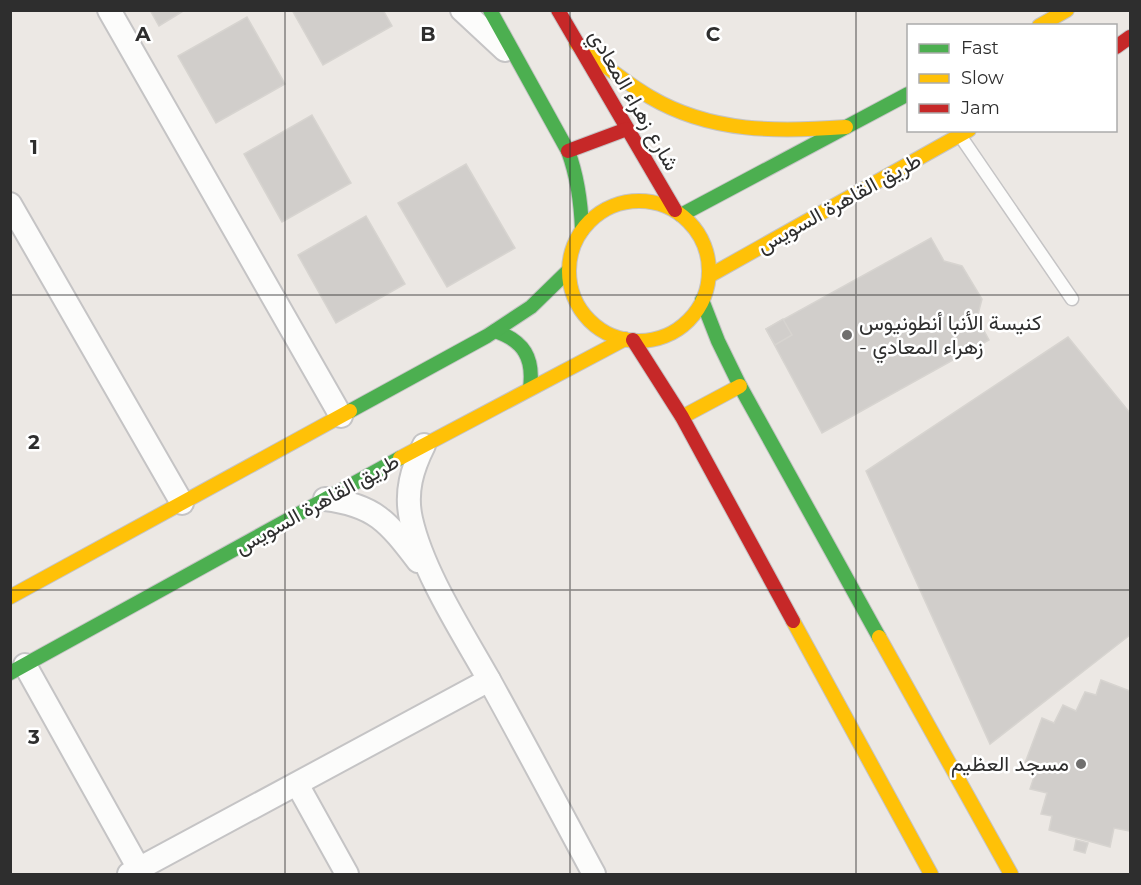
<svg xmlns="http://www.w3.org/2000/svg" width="1141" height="885" font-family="Montserrat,Vazirmatn,sans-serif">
<rect width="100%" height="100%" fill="#ece8e4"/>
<!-- building -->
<g fill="#d1cecb" stroke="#d7d4d0" stroke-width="1.5">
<polygon points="150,10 185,10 159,26"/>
<polygon points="292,10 383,10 392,26 323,65"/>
<polygon points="247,17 285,84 216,123 178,56"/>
<polygon points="312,115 351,183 282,222 244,154"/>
<polygon points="466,164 515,248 447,287 398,203"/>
<polygon points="366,216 405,284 336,323 298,255"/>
<polygon points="931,238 944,261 962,266 982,299 977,318 989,340 822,433 766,329"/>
<polygon points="783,319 792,335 775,345 766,329"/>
<polygon points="1068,337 1130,413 1130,635 990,744 866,471"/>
<polygon points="1101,680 1130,691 1130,831 1114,828 1110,847 1049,830 1052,816 1041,814 1047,793 1030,789 1038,765 1025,763 1042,718 1054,723 1063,705 1076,711 1085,692 1096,695"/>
<polygon points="1076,840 1088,843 1085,853 1074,850"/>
</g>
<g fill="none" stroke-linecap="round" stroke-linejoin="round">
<!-- lane casing -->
<g stroke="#c5c4c5" stroke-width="15">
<polyline id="lane" points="961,137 1072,299"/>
</g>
<!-- street casing -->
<g stroke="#c5c4c5" stroke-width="26">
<g id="street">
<polyline points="109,10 341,416"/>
<polyline points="462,10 505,50"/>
<polyline points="10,204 182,503"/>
<path d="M424,445C412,469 405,492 411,519C423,572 461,630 488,678C524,743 559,809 594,874"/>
<path d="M325,499C375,505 388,522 418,561"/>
<polyline points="25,665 139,869"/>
<polyline points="297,784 347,874"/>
<polyline points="129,874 489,680"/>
</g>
</g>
<!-- fast casing -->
<g stroke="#c5c4c5" stroke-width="16">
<g id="fast">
<path d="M490,10L568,151C578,178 581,202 582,230"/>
<polyline points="681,215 908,94"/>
<polyline points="702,300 718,341 740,386 879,637"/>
<path d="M495,331C524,341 534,358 530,388"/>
<polyline points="350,411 487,336 531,307 569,270"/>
<polyline points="10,673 400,458"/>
</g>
</g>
<!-- slow casing -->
<g stroke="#c5c4c5" stroke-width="16">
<g id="slow">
<polyline points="1039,26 1067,10"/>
<path d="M576,43C600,62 624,82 650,97C711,133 778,132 846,127"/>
<circle cx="639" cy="271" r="70"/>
<polyline points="709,276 969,130"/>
<polyline points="682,417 740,386"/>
<polyline points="400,458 625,339"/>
<polyline points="10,597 350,411"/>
<polyline points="793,621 931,874"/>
<polyline points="879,637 1011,874"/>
</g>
</g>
<!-- jam casing -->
<g stroke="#c5c4c5" stroke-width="16">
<g id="jam">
<polyline points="558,10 675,210"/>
<polyline points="1116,47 1130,37"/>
<polyline points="568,151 627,129"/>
<polyline points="633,340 682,417 793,621"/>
</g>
</g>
<!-- lane -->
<use href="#lane" stroke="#fcfcfb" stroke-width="12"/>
<!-- street -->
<use href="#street" stroke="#fcfcfb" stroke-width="22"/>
<!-- fast -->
<use href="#fast" stroke="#4caf50" stroke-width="14"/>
<!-- slow -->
<use href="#slow" stroke="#ffc107" stroke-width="14"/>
<!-- jam -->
<use href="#jam" stroke="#c62828" stroke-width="14"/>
</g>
<!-- grid -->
<path fill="none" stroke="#2e2e2e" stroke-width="1.5" stroke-opacity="0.55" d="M285,10V874M570,10V874M856,10V874M10,295H1130M10,590H1130"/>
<!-- markers -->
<g fill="#706f6e" stroke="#fff" stroke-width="2">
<circle cx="847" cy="335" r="6"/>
<circle cx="1081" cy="764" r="6"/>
</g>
<g text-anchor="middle" stroke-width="5" stroke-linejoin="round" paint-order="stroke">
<!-- street labels -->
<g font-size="21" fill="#2e2e2e" stroke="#fff">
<text transform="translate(634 100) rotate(60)" y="7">شارع زهراء المعادي</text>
<text transform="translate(839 203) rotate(-29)" y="7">طريق القاهرة السويس</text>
<text transform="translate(317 504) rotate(-29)" y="7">طريق القاهرة السويس</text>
</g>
<!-- poi labels -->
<g font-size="21" fill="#2e2e2e" stroke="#fff" text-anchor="start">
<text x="859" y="330">كنيسة الأنبا أنطونيوس<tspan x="859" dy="24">- زهراء المعادي</tspan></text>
<text x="1069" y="771" text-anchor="end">مسجد العظيم</text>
</g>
</g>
<g font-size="20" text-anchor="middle" font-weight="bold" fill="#2e2e2e" stroke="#fff" stroke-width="5" stroke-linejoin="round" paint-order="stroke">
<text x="143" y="41">A</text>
<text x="428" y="41">B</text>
<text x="713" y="41">C</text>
<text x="34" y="154">1</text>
<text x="34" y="449">2</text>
<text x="34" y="744">3</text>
</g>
<!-- border -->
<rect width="1141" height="885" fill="none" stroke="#2e2e2e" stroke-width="24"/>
<!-- legend -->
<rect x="907" y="24" width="210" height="108" fill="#ffffff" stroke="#ababab" stroke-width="1.5"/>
<rect x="919" y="44" width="30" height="9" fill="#4caf50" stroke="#ababab" stroke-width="1.5"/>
<text x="961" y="54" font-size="18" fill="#2e2e2e">Fast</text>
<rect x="919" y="74" width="30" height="9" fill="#ffc107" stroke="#ababab" stroke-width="1.5"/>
<text x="961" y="84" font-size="18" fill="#2e2e2e">Slow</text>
<rect x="919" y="104" width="30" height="9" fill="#c62828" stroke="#ababab" stroke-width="1.5"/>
<text x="961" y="114" font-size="18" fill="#2e2e2e">Jam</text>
</svg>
